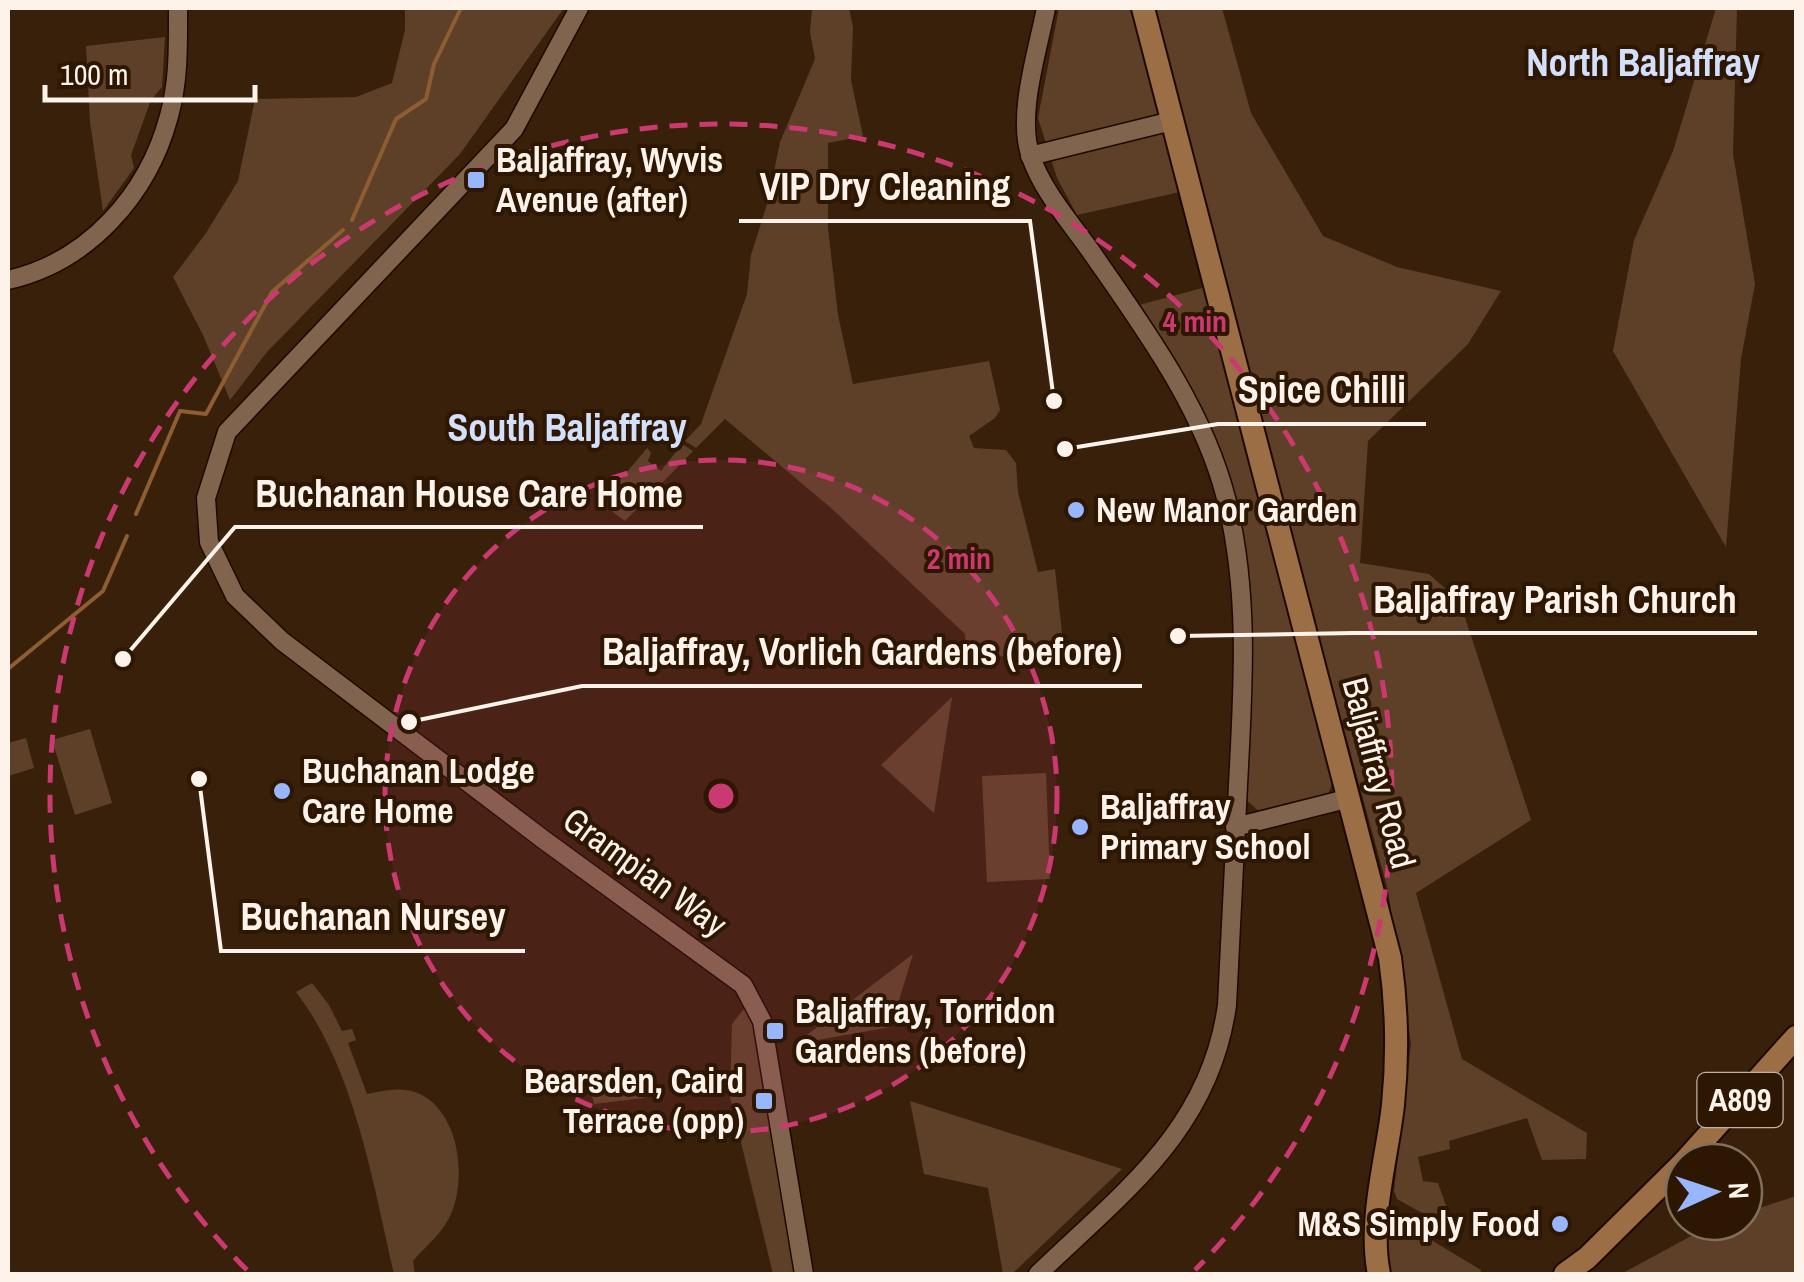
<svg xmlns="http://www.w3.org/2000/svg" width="1804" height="1282" font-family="'Archivo Narrow',sans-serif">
<rect width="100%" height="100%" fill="#38200a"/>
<!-- green -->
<g fill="#5d4027">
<polygon points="405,8 564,8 460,154 267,352 230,400 203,335 173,277 206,233 238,181 255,99 356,97 392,83 405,30"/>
<polygon points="812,8 849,8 853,27 851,80 863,136 828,143 828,228 838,315 853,384 989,361 1000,410 995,418 969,436 974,448 1006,450 1016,463 1018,492 1038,572 1055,569 1065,660 966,654 965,634 830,507 725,419 696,448 685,441 701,424 747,294 751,255 768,201 780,142 815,59 810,32"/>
<path d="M1059,8H1222L1251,113L1323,236L1397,267L1501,291L1468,344L1368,441L1360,563L1429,574L1460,602L1531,820L1416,893L1462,1059L1587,1133L1586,1159L1542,1160L1527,1118L1449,1141L1450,1149L1418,1157L1423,1181L1438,1183L1449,1214L1442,1224L1397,1199L1394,1191L1411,1044L1388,890L1306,590L1284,596L1335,776L1327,797L1263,815L1245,799C1252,672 1262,560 1214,438C1195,390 1166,348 1139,305L1206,287L1180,192L1077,215L1057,178L1038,118Z"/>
<polygon points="1716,8 1737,8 1733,154 1755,284 1741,359 1726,547 1613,351 1634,240 1673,151"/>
<polygon points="165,37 162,87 151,100 131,155 134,168 103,211 90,122 86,46"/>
<polygon points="682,444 693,451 625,521 601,503 647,448 651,453 648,461 661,471"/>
<polygon points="952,697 934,813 881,765"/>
<polygon points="90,729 112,803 75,815 52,740"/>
<polygon points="26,738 34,768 8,776 8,743"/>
<polygon points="1046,773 1050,879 987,882 982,776"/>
<polygon points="913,954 891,1027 795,1044"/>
<path d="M312,983L329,1005L342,1031L352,1029L356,1040L348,1043L367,1094C385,1090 403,1086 420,1094C461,1114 468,1184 448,1220C440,1235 424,1248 413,1261L415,1274H394C373,1183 354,1067 296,992Z"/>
<polygon points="746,1006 753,1027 795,1274 773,1274 730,1097 732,1024"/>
<polygon points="638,1078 644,1098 594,1104 591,1092"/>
<polygon points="910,1101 1122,1169 1012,1274 1003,1274 988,1188 924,1174"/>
<polygon points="1796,1196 1796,1274 1621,1274 1717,1222 1744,1222 1744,1213"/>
<polygon points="1394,1223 1403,1223 1481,1270 1480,1274 1390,1274 1386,1254 1386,1231"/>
</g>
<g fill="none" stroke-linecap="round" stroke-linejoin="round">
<!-- stream -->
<g stroke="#8e5d32" stroke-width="4">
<polyline points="352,220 396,119 426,99 434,64 461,8"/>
<polyline points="136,514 180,411 206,414 272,292 343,230"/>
<polyline points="8,669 103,591 127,536"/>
</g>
<!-- minor casing -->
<g stroke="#1e0900" stroke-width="21">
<g id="minor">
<polyline points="579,8 514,129 227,432 206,498 209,542 235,596 282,641 544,840 743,985 762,1021 804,1274"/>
<polyline points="1030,156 1172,121"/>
<path d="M8,280C88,262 148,195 169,116C179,81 178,44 178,8"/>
<polyline points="1235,827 1350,798"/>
<path d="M1038,1274C1122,1193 1210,1130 1227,1005C1230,932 1234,859 1238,785C1243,688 1250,594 1226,498C1203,408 1144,328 1092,253C1071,223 1043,192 1031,157C1016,116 1038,50 1046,8"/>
</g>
</g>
<!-- major casing -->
<g stroke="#1e0900" stroke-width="26">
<g id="major">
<path d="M1143,8L1390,958C1397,1007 1398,1056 1393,1105C1387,1159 1368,1220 1379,1274"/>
<polyline points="1684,1162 1796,1037"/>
<polyline points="1565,1274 1587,1258 1684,1162"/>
</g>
</g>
<!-- minor -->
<use href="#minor" stroke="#80644d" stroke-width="18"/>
<!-- major -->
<use href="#major" stroke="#9b6e46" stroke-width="22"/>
</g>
<!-- distance rings -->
<circle cx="721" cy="796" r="336" fill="#cb3971" fill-opacity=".12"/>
<g fill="none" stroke="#cb3971" stroke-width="5" stroke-dasharray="18 12">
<circle cx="721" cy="796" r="336"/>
<path d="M247 1270A671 671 0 1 1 1195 1270"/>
</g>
<!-- markers -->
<g fill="#97b6fd" stroke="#2d1702" stroke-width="4">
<rect x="466" y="170" width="20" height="20" rx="5"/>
<circle cx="1076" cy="510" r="10"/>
<circle cx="282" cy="791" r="10"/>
<circle cx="1080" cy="827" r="10"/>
<rect x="765" y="1021" width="20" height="20" rx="5"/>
<rect x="754" y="1091" width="20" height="20" rx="5"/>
<circle cx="1560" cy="1224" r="10"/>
</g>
<g text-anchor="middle" stroke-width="8" stroke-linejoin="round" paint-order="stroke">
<!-- shield labels -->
<rect fill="#2d1702" stroke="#bfb1a5" stroke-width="2.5" x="1697.5" y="1073" width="85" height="54" rx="8"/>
<g font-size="32" font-weight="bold" fill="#fdf3eb">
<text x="1740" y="1111">A809</text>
</g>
<!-- poi labels -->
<g font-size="35" font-weight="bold" fill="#fdf3eb" stroke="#2d1702" text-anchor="start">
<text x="496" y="172">Baljaffray, Wyvis<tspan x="496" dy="40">Avenue (after)</tspan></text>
<text x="1096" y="522">New Manor Garden</text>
<text x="302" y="783">Buchanan Lodge<tspan x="302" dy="40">Care Home</tspan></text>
<text x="1100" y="819">Baljaffray<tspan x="1100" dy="40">Primary School</tspan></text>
<text x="795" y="1023">Baljaffray, Torridon<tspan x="795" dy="40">Gardens (before)</tspan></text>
<text x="744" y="1093" text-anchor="end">Bearsden, Caird<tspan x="744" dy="40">Terrace (opp)</tspan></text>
<text x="1540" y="1236" text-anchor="end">M&amp;S Simply Food</text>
</g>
<!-- street labels -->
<g font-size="35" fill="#fdf3eb" stroke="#2d1702">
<text transform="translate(1379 773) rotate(75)" y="12">Baljaffray Road</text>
<text transform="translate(645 872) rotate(36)" y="12">Grampian Way</text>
</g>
<!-- neighbourhood labels -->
<g font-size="38" font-weight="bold" fill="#d3e0fb" stroke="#2d1702">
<text x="1643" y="76">North Baljaffray</text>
<text x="567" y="441">South Baljaffray</text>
</g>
</g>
<circle cx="721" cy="796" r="15" fill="#cb3971" stroke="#2d1702" stroke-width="5"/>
<g font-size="30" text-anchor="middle" font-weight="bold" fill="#cb3971" stroke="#2d1702" stroke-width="8" stroke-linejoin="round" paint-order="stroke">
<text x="1195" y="332">4 min</text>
<text x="959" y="569">2 min</text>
</g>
<!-- callouts -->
<path fill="none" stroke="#fdf3eb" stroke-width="4" d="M1054 401L1030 221H739M1065 449L1218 424H1426M123 659L235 527H703M1178 636L1353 633H1757M409 722L582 686H1142M199 779L221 951H525"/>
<g fill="#fdf3eb" stroke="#2d1702" stroke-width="4">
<circle cx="1054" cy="401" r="10"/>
<circle cx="1065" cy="449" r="10"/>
<circle cx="123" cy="659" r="10"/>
<circle cx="1178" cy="636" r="10"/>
<circle cx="409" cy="722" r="10"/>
<circle cx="199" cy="779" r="10"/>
</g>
<g font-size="38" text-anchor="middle" font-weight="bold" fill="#fdf3eb" stroke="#2d1702" stroke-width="8" stroke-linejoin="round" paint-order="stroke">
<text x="885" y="200">VIP Dry Cleaning</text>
<text x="1322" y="403">Spice Chilli</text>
<text x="469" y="507">Buchanan House Care Home</text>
<text x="1555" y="613">Baljaffray Parish Church</text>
<text x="862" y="665">Baljaffray, Vorlich Gardens (before)</text>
<text x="373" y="930">Buchanan Nursey</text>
</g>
<!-- border -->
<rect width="1804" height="1282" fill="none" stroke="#fdf3eb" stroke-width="20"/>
<!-- north arrow -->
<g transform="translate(1714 1192) rotate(87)"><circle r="48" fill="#2d1702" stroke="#806f5f" stroke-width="2.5"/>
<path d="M0-8L18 38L0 25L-18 38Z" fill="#97b6fd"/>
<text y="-15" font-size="28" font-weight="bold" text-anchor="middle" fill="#fdf3eb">N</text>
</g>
<!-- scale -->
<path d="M45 85v15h210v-15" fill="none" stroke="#fdf3eb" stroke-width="5"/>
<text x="60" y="85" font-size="30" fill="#fdf3eb" stroke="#2d1702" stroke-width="8" paint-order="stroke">100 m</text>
</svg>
